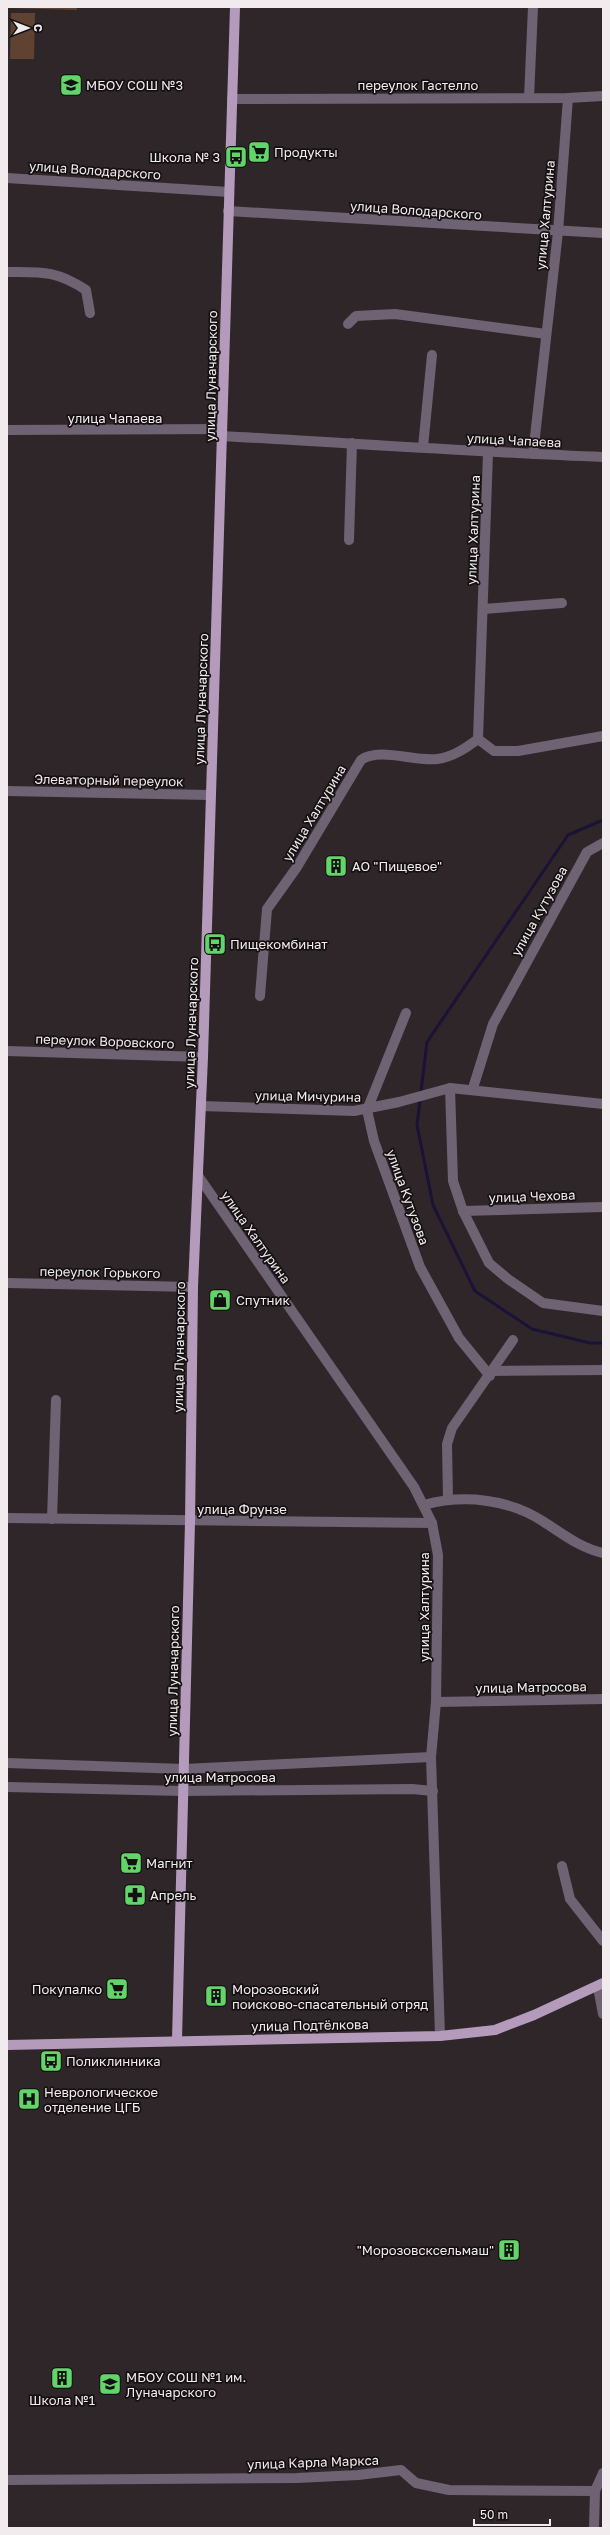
<svg xmlns="http://www.w3.org/2000/svg" width="610" height="2535" font-family="'Golos Text',sans-serif">
<rect width="100%" height="100%" fill="#2f262a"/>
<!-- green -->
<g fill="#5f4231">
<polygon points="10,7 77,7 77,10 10,8"/>
<polygon points="11,13 35,13 34,59 10,59"/>
</g>
<g fill="none" stroke-linecap="round" stroke-linejoin="round">
<!-- stream -->
<polyline stroke="#1a1336" stroke-width="3" points="603,820 568,835 427,1042 417,1125 433,1205 475,1291 532,1329 590,1343 603,1343"/>
<!-- minor -->
<g stroke="#6f6272" stroke-width="10">
<polyline points="529,98 533,7"/>
<polyline points="232,99 568,98 603,96"/>
<polyline points="7,178 229,192"/>
<polyline points="228,211 603,233"/>
<path d="M7,272C41,272 56,270 86,290L90,313"/>
<polyline points="348,324 356,316 395,314 546,334"/>
<polyline points="7,430 222,429"/>
<path d="M222,436C349,443 476,452 603,457"/>
<polyline points="423,447 432,355"/>
<polyline points="533,454 558,232 568,98"/>
<polyline points="349,540 352,443"/>
<polyline points="483,609 562,603"/>
<polyline points="478,739 488,453"/>
<polyline points="478,739 494,751 518,751 603,736"/>
<polyline points="7,791 210,795"/>
<path d="M260,996L267,909L297,867L361,760C379,747 415,762 437,759C453,757 466,748 478,739"/>
<polyline points="406,1013 367,1110 374,1141 420,1267 459,1338 490,1376"/>
<polyline points="7,1051 203,1057"/>
<polyline points="450,1088 453,1181 463,1211 489,1263 508,1279 543,1303 603,1311"/>
<polyline points="473,1088 493,1024 587,852 603,843"/>
<polyline points="201,1106 354,1111 399,1102 450,1088 603,1104"/>
<polyline points="199,1177 414,1487 432,1523 438,1555 436,1702 431,1757 440,2036"/>
<polyline points="463,1211 603,1207"/>
<polyline points="7,1283 193,1287"/>
<polyline points="493,1371 603,1370"/>
<polyline points="448,1499 447,1444 452,1428 513,1340"/>
<path d="M424,1505C464,1494 509,1499 544,1522C563,1534 580,1548 603,1553"/>
<polyline points="7,1518 432,1523"/>
<polyline points="52,1519 56,1400"/>
<polyline points="436,1702 603,1699"/>
<polyline points="7,1763 184,1769 431,1757"/>
<polyline points="7,1787 183,1791 412,1789 433,1791"/>
<polyline points="562,1866 570,1899 603,1941"/>
<polyline points="598,1987 603,2014"/>
<polyline points="7,2480 297,2478 358,2475 401,2470 416,2483 449,2490 595,2491 603,2473"/>
<polyline points="594,2528 595,2491"/>
</g>
<!-- major -->
<g stroke="#b59bbb" stroke-width="10">
<polyline points="177,2040 190,1522 193,1287 203,1057 235,7"/>
<polyline points="7,2045 440,2036 495,2030 534,2015 603,1983"/>
</g>
</g>
<!-- icons -->
<defs>
<g id="school-square" transform="scale(1.15)"><rect x="-9" y="-9" width="18" height="18" rx="4" fill="#63d469" stroke="#151112"/><path d="M0-5L7-2L0 1L-7-2ZM-4 1L0 2.5L4 1V4Q0 6-4 4Z" fill="#111"/></g>
<g id="supermarket-square" transform="scale(1.15)"><rect x="-9" y="-9" width="18" height="18" rx="4" fill="#63d469" stroke="#151112"/><path d="M-6-5.5h2.5l.6 2H6L4.5 2H-2.5L-4.4-4H-6ZM-1.5 3.2a1.3 1.3 0 1 0 .1 0ZM3 3.2a1.3 1.3 0 1 0 .1 0Z" fill="#111"/></g>
<g id="bus-square" transform="scale(1.15)"><rect x="-9" y="-9" width="18" height="18" rx="4" fill="#63d469" stroke="#151112"/><path d="M-5-6H5V4H4V6H2V4H-2V6H-4V4H-5ZM-3.5-4V0h7V-4ZM-3.5 1.2v1.5H-2V1.2ZM2 1.2v1.5H3.5V1.2Z" fill="#111"/></g>
<g id="building-square" transform="scale(1.15)"><rect x="-9" y="-9" width="18" height="18" rx="4" fill="#63d469" stroke="#151112"/><path d="M-4-6H4V6H1V3H-1V6H-4ZM-2.5-4.3h1.7v1.8h-1.7ZM.8-4.3h1.7v1.8H.8ZM-2.5-1h1.7V.8h-1.7ZM.8-1h1.7V.8H.8Z" fill="#111"/></g>
<g id="shop-square" transform="scale(1.15)"><rect x="-9" y="-9" width="18" height="18" rx="4" fill="#63d469" stroke="#151112"/><path d="M-5-2.5h2.3a2.7 3.5 0 0 1 5.4 0H5L5.5 6h-11ZM-1.5-2.5h3a1.5 2.3 0 0 0-3 0Z" fill="#111"/></g>
<g id="pharmacy-square" transform="scale(1.15)"><rect x="-9" y="-9" width="18" height="18" rx="4" fill="#63d469" stroke="#151112"/><path d="M-2-6h4v4h4v4h-4v4h-4v-4h-4v-4h4Z" fill="#111"/></g>
<g id="hospital-square" transform="scale(1.15)"><rect x="-9" y="-9" width="18" height="18" rx="4" fill="#63d469" stroke="#151112"/><path d="M-5-5h3v3.5h4V-5h3V5h-3V1.5h-4V5h-3Z" fill="#111"/></g>
</defs>
<g fill-rule="evenodd">
<use href="#school-square" x="71" y="85"/>
<use href="#supermarket-square" x="259" y="152"/>
<use href="#bus-square" x="236" y="157"/>
<use href="#building-square" x="336" y="866"/>
<use href="#bus-square" x="215" y="944"/>
<use href="#shop-square" x="220" y="1300"/>
<use href="#supermarket-square" x="131" y="1863"/>
<use href="#pharmacy-square" x="135" y="1895"/>
<use href="#supermarket-square" x="117" y="1989"/>
<use href="#building-square" x="216" y="1996"/>
<use href="#bus-square" x="51" y="2061"/>
<use href="#hospital-square" x="29" y="2099"/>
<use href="#building-square" x="509" y="2250"/>
<use href="#building-square" x="62" y="2378"/>
<use href="#school-square" x="110" y="2384"/>
</g>
<g text-anchor="middle" stroke-width="3.5" stroke-linejoin="round" paint-order="stroke">
<!-- poi labels -->
<g font-size="13" fill="#f1ebed" stroke="#151112" text-anchor="start">
<text x="86" y="90">МБОУ СОШ №3</text>
<text x="274" y="157">Продукты</text>
<text x="220" y="162" text-anchor="end">Школа № 3</text>
<text x="352" y="871">АО "Пищевое"</text>
<text x="230" y="949">Пищекомбинат</text>
<text x="236" y="1305">Спутник</text>
<text x="146" y="1868">Магнит</text>
<text x="150" y="1900">Апрель</text>
<text x="102" y="1994" text-anchor="end">Покупалко</text>
<text x="232" y="1994">Морозовский<tspan x="232" dy="15">поисково-спасательный отряд</tspan></text>
<text x="66" y="2066">Поликлинника</text>
<text x="44" y="2097">Неврологическое<tspan x="44" dy="15">отделение ЦГБ</tspan></text>
<text x="494" y="2255" text-anchor="end">"Морозовсксельмаш"</text>
<text x="126" y="2382">МБОУ СОШ №1 им.<tspan x="126" dy="15">Луначарского</tspan></text>
<text x="62" y="2405" text-anchor="middle">Школа №1</text>
</g>
<!-- street labels -->
<g font-size="13" fill="#f1ebed" stroke="#151112">
<text x="418" y="90">переулок Гастелло</text>
<text transform="translate(95 170) rotate(4)" y="5">улица Володарского</text>
<text transform="translate(416 210) rotate(4)" y="5">улица Володарского</text>
<text transform="translate(545 215) rotate(-85)" y="5">улица Халтурина</text>
<text transform="translate(211 376) rotate(-89)" y="5">улица Луначарского</text>
<text x="115" y="423">улица Чапаева</text>
<text transform="translate(514 440) rotate(3)" y="5">улица Чапаева</text>
<text transform="translate(473 530) rotate(-88)" y="5">улица Халтурина</text>
<text transform="translate(201 699) rotate(-88)" y="5">улица Луначарского</text>
<text transform="translate(109 780) rotate(1)" y="5">Элеваторный переулок</text>
<text transform="translate(314 813) rotate(-59)" y="5">улица Халтурина</text>
<text transform="translate(539 911) rotate(-61)" y="5">улица Кутузова</text>
<text transform="translate(191 1023) rotate(-88)" y="5">улица Луначарского</text>
<text transform="translate(105 1041) rotate(2)" y="5">переулок Воровского</text>
<text transform="translate(308 1096) rotate(1)" y="5">улица Мичурина</text>
<text transform="translate(532 1196) rotate(-2)" y="5">улица Чехова</text>
<text transform="translate(408 1197) rotate(70)" y="5">улица Кутузова</text>
<text transform="translate(256 1237) rotate(55)" y="5">улица Халтурина</text>
<text transform="translate(100 1272) rotate(1)" y="5">переулок Горького</text>
<text transform="translate(179 1347) rotate(-89)" y="5">улица Луначарского</text>
<text x="242" y="1514">улица Фрунзе</text>
<text transform="translate(424 1607) rotate(-90)" y="5">улица Халтурина</text>
<text transform="translate(173 1671) rotate(-89)" y="5">улица Луначарского</text>
<text transform="translate(531 1687) rotate(-1)" y="5">улица Матросова</text>
<text x="220" y="1782">улица Матросова</text>
<text transform="translate(310 2025) rotate(-1)" y="5">улица Подтёлкова</text>
<text transform="translate(313 2462) rotate(-2)" y="5">улица Карла Маркса</text>
</g>
</g>
<!-- border -->
<rect width="610" height="2535" fill="none" stroke="#f1ebed" stroke-width="16"/>
<!-- north arrow -->
<g transform="translate(28 28) rotate(90)" stroke="#151112" stroke-width="3" paint-order="stroke">
<path d="M0-3L7 15L0 10L-7 15Z" fill="#f1ebed"/>
<text y="-6" font-size="11" font-weight="bold" text-anchor="middle" fill="#f1ebed">С</text>
</g>
<!-- scale -->
<path d="M474 2519v6h76v-6" fill="none" stroke="#f1ebed" stroke-width="2"/>
<text x="480" y="2519" font-size="12" fill="#f1ebed" stroke="#151112" stroke-width="3" paint-order="stroke">50 m</text>
</svg>
